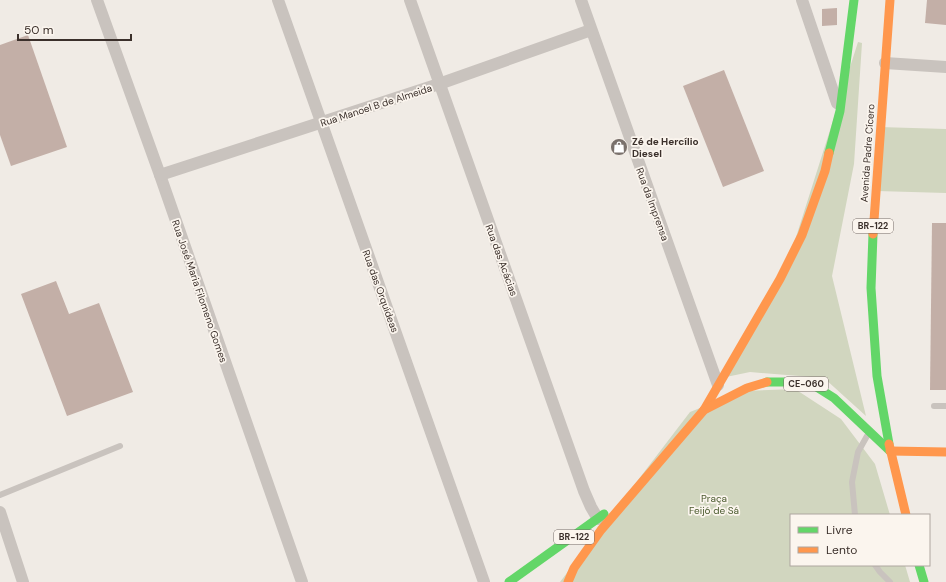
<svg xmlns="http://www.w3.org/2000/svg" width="946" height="582" font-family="'DM Sans',sans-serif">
<rect width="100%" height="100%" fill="#f0ebe5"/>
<!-- green -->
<g fill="#d1d6bf">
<polygon points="858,42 862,43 854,164 832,276 866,416 824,378 750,372 726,377 783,278"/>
<polygon points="879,127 946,129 946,193 877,191"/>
<polygon points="795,389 841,419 875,464 890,515 791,515 791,565 905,565 910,582 560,582 690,412 743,391"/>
</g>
<!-- building -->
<g fill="#c3afa7">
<polygon points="927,0 946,0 946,25 925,23"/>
<polygon points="837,8 837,25 822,26 822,9"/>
<polygon points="28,35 67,147 11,166 0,135 0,45"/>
<polygon points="724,70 764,171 723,187 683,86"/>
<polygon points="932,223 946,223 946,390 930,390"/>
<polygon points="56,281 69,314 99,303 133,392 67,416 21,294"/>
</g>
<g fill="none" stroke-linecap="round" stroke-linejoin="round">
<!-- lane -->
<g stroke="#c9c3be" stroke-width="6">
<polyline points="934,406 946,406"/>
<polyline points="0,495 120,446"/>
<polyline points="855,515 852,482 858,452 867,436"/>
<polyline points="875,565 880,572 890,582"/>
</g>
<!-- street -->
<g stroke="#c9c3be" stroke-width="12">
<polyline points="97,0 160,175 302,582"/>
<polyline points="278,0 484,582"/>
<polyline points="410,0 584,491 591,507 598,519"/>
<polyline points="581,0 718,385"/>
<polyline points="802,0 837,103"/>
<polyline points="885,63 946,67"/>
<polyline points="160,175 439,84 591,30"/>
<polyline points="0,512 23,582"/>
</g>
<!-- fast -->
<g stroke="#63d668" stroke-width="9">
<polyline points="829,153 840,111 854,0"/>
<polyline points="873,234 871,288 877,376 889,444"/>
<polyline points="767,382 795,382 815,386 834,398 890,451"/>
<polyline points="919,565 924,582"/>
<polyline points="509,582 604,514"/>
</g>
<!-- slow -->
<g stroke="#ff974d" stroke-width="9">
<polyline points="873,234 890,0"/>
<polyline points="704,410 780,279 802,235 825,171 829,153"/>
<polyline points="889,444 906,515"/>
<polyline points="890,451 946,452"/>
<polyline points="568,582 574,568 601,530 704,410 747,388 767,382"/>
</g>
</g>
<!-- icons -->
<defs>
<g id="shop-disc" transform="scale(0.9)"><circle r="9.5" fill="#7a716c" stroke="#fbf5ee"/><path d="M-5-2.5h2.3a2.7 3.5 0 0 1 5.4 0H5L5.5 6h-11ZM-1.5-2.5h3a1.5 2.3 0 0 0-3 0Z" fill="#fff"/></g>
</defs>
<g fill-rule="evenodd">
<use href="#shop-disc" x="619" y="147"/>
</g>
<g text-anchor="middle" stroke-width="3.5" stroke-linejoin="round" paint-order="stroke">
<!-- shield labels -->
<g fill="#fbf5ee" stroke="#756b66" stroke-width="1">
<rect x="853" y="219" width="40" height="14" rx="3"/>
<rect x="784" y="377" width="44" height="14" rx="3"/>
<rect x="554" y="530" width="40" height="14" rx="3"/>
</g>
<g font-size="9" font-weight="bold" fill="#3b302b">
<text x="873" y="229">BR-122</text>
<text x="806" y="387">CE-060</text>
<text x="574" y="540">BR-122</text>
</g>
<!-- street labels -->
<g font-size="10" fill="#3b302b" stroke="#fbf5ee">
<text transform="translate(376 105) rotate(-18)" y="4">Rua Manoel B de Almeida</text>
<text transform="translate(867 153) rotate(-86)" y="4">Avenida Padre Cícero</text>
<text transform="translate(653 204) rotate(70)" y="4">Rua da Imprensa</text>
<text transform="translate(502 260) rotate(70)" y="4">Rua das Acácias</text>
<text transform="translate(200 291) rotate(71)" y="4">Rua José Maria Filomeno Gomes</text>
<text transform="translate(381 291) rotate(70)" y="4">Rua das Orquídeas</text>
</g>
<!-- poi labels -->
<g font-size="10" font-weight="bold" fill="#3b302b" stroke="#fbf5ee" text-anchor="start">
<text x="632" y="145">Zé de Hercílio<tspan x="632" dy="12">Diesel</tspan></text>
</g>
<!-- park labels -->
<g font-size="10" fill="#4a5a2e" stroke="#fbf5ee">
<text x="714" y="502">Praça<tspan x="714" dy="12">Feijó de Sá</tspan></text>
</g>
</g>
<!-- legend -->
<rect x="790" y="514" width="140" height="52" fill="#fbf5ee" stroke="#aea6a0"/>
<rect x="798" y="527" width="20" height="6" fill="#63d668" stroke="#aea6a0"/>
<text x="826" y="534" font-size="12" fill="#3b302b">Livre</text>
<rect x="798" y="547" width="20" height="6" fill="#ff974d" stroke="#aea6a0"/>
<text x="826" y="554" font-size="12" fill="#3b302b">Lento</text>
<!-- scale -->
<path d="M18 34v6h113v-6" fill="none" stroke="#3b302b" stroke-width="2"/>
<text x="24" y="34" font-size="12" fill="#3b302b" stroke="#fbf5ee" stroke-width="3" paint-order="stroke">50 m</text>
</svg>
